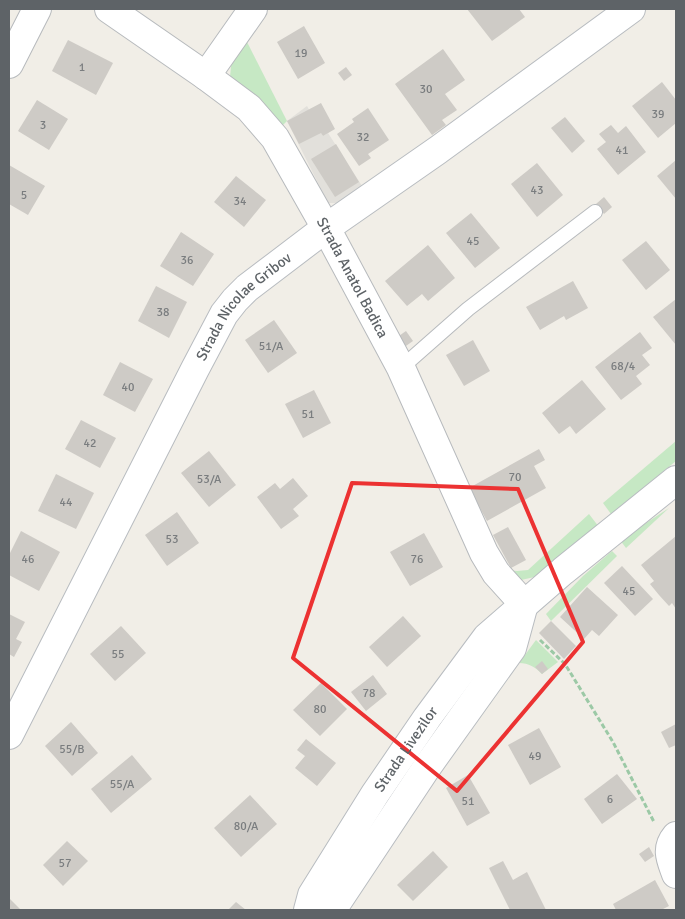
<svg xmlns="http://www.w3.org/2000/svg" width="685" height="919" font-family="Signika,sans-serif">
<rect width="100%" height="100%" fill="#f1eee7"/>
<!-- industrial -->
<polygon fill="#e2e0db" points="307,106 323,136 328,133 362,186 338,203 328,203 287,121"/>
<!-- green -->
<g fill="#c6e8c4">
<polygon points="246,40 287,121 281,127 230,77 232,56"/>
<polygon points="676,441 676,461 611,514 603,503"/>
<polygon points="669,508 626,548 620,540"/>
<polygon points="589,514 599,527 539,576 521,580 507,570 517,571 528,570"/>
<polygon points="612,551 617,556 551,621 546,614 583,576"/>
<path d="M536,640L558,662L542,674C535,667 529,663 519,663Z"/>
</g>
<!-- building -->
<g fill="#cecbc6">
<polygon points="467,9 519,9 525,17 492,41"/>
<polygon points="304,26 325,63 298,79 277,42"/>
<polygon points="68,40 113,63 96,95 52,71"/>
<polygon points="443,49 465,80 445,94 457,110 442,120 446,125 432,135 395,84"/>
<polygon points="346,67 352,75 344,81 338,73"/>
<polygon points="662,82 676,100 676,123 658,138 632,106"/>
<polygon points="37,100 68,119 49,150 18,131"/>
<polygon points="321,103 335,129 323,136 321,133 299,144 287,121"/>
<polygon points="368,108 389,140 368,154 371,158 359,166 337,134 354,122 352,119"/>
<polygon points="565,117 585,141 572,153 551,128"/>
<polygon points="611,125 618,133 626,126 646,152 618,175 597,149 606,142 599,134"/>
<polygon points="336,144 359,182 335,197 311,159"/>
<polygon points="676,160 676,199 657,176"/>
<polygon points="537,163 563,195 537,217 511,184"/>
<polygon points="9,165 45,186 28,215 9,204"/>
<polygon points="236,176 266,200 244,227 214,202"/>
<polygon points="604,197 612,207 604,214 596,204"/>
<polygon points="471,213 500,248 475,268 446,233"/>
<polygon points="181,232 214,254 193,286 160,266"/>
<polygon points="646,241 670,270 646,290 622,260"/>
<polygon points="428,245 455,278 428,301 422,294 407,306 385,281"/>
<polygon points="573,281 588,308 566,320 564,316 540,330 526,307"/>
<polygon points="156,286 187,302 169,338 138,321"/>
<polygon points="676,299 676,345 653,317"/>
<polygon points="274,320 297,353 268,373 245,340"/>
<polygon points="406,331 413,341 403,348 396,338"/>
<polygon points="640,332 652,348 642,355 650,365 636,376 642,384 621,400 595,367"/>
<polygon points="473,340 490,371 464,386 446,355"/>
<polygon points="120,362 153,379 135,412 103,395"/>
<polygon points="582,380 606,409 576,434 570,426 559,434 542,413"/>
<polygon points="314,390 331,423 303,438 285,404"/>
<polygon points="81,420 116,438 100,468 65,449"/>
<polygon points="539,449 545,460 534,466 546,488 487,521 469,488"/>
<polygon points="209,451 236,485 209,507 181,473"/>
<polygon points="56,474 94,493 76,529 38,511"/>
<polygon points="293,478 308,496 293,509 299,516 281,529 257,497 275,483 280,489"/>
<polygon points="177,512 199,543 167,566 145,535"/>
<polygon points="508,527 526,560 511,568 493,535"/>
<polygon points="21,531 60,552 39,591 9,575 9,555"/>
<polygon points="424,533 443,567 410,586 390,552"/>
<polygon points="676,536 676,609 672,603 669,606 659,595 650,584 654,581 641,565"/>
<polygon points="622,566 653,599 635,616 604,583"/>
<polygon points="587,587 618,615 599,636 592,630 584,639 560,617"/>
<polygon points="9,614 25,622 16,639 22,642 14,657 9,654"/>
<polygon points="403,616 421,636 387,667 369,647"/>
<polygon points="551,621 576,646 564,659 539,633"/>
<polygon points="121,626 146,653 115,681 90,654"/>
<polygon points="542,661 548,669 542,674 535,667"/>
<polygon points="373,675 387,694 366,711 351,692"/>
<polygon points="321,683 347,709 320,736 293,710"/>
<polygon points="71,722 98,753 72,776 45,746"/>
<polygon points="676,724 676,745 669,748 661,732"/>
<polygon points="539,728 561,767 530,785 508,745"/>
<polygon points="306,739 336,763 317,786 295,768 305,756 297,750"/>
<polygon points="132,755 152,779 111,813 91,789"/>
<polygon points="617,774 637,799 602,824 584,799"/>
<polygon points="468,775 490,813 467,826 446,788"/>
<polygon points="250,795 277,824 241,857 214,828"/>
<polygon points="67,841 88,861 63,886 43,865"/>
<polygon points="649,847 654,856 645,862 639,854"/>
<polygon points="433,851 448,867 413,901 397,885"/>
<polygon points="503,861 513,880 527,872 546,910 510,910 489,868"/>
<polygon points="655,880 669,906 661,910 616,910 613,904"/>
<polygon points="9,898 21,910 9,910"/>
<polygon points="236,902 246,910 228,910"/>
</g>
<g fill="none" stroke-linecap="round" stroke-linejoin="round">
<!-- lane casing -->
<g stroke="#b7babd" stroke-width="16">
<polyline id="lane" points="401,368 468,309 595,212"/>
</g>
<!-- street casing -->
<g stroke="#b7babd" stroke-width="30">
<g id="street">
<path id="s1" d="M109,9L206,76L249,108L275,138L326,228L401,368L484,553L496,573L524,604"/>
<polyline points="9,64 37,9"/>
<polyline points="206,76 253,9"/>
<path d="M676,836C665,849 671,860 676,874"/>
</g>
</g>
<!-- secondary casing -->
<g stroke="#b8bcc0" stroke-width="30">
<g id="secondary">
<path id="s2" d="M9,735L195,369L224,314L235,300L247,288L326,228L438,150L631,9"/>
<path id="s3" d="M308,910L312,895L375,794L427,718L487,637L563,571L676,480"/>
<polyline points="332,910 427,767 512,648 524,604"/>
</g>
</g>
<!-- path -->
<polyline stroke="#9cc9a6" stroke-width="3" stroke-dasharray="5 2.5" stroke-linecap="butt" points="540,640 565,664 613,742 654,822"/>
<!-- lane -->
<use href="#lane" stroke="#fff" stroke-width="14"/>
<!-- street -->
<use href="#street" stroke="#fff" stroke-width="28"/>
<!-- secondary -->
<use href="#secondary" stroke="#fff" stroke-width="28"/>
</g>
<!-- marked area -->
<path fill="none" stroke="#ec3232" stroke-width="4" stroke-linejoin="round" d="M352,483L518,489L583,642L457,791L293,658Z"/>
<g text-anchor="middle" stroke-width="5" stroke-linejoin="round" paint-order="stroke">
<!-- number labels -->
<g font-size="12" fill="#7a7d7f">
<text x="301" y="57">19</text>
<text x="82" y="71">1</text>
<text x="426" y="93">30</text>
<text x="658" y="118">39</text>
<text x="43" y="129">3</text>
<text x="363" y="141">32</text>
<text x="622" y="154">41</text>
<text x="537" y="194">43</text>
<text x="24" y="199">5</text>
<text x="240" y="205">34</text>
<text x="473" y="245">45</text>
<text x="187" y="264">36</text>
<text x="163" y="316">38</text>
<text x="271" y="350">51/A</text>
<text x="623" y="370">68/4</text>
<text x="128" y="391">40</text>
<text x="308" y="418">51</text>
<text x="90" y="447">42</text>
<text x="515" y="481">70</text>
<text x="209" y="483">53/A</text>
<text x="66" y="506">44</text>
<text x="172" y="543">53</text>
<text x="28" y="563">46</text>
<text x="417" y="563">76</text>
<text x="629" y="595">45</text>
<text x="118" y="658">55</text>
<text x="369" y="697">78</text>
<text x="320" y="713">80</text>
<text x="72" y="753">55/B</text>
<text x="535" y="760">49</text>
<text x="122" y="788">55/A</text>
<text x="610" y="803">6</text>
<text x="468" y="805">51</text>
<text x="246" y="830">80/A</text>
<text x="65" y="867">57</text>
</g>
<!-- street labels -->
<g font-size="15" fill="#5e6367" stroke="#fff">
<text dy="5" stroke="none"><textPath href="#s1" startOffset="371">Strada Anatol Badica</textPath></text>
<text dy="5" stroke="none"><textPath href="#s2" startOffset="491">Strada Nicolae Gribov</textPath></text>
<text dy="5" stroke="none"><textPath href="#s3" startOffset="189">Strada Livezilor</textPath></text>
</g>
</g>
<!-- border -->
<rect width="685" height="919" fill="none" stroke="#5e6367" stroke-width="20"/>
</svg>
